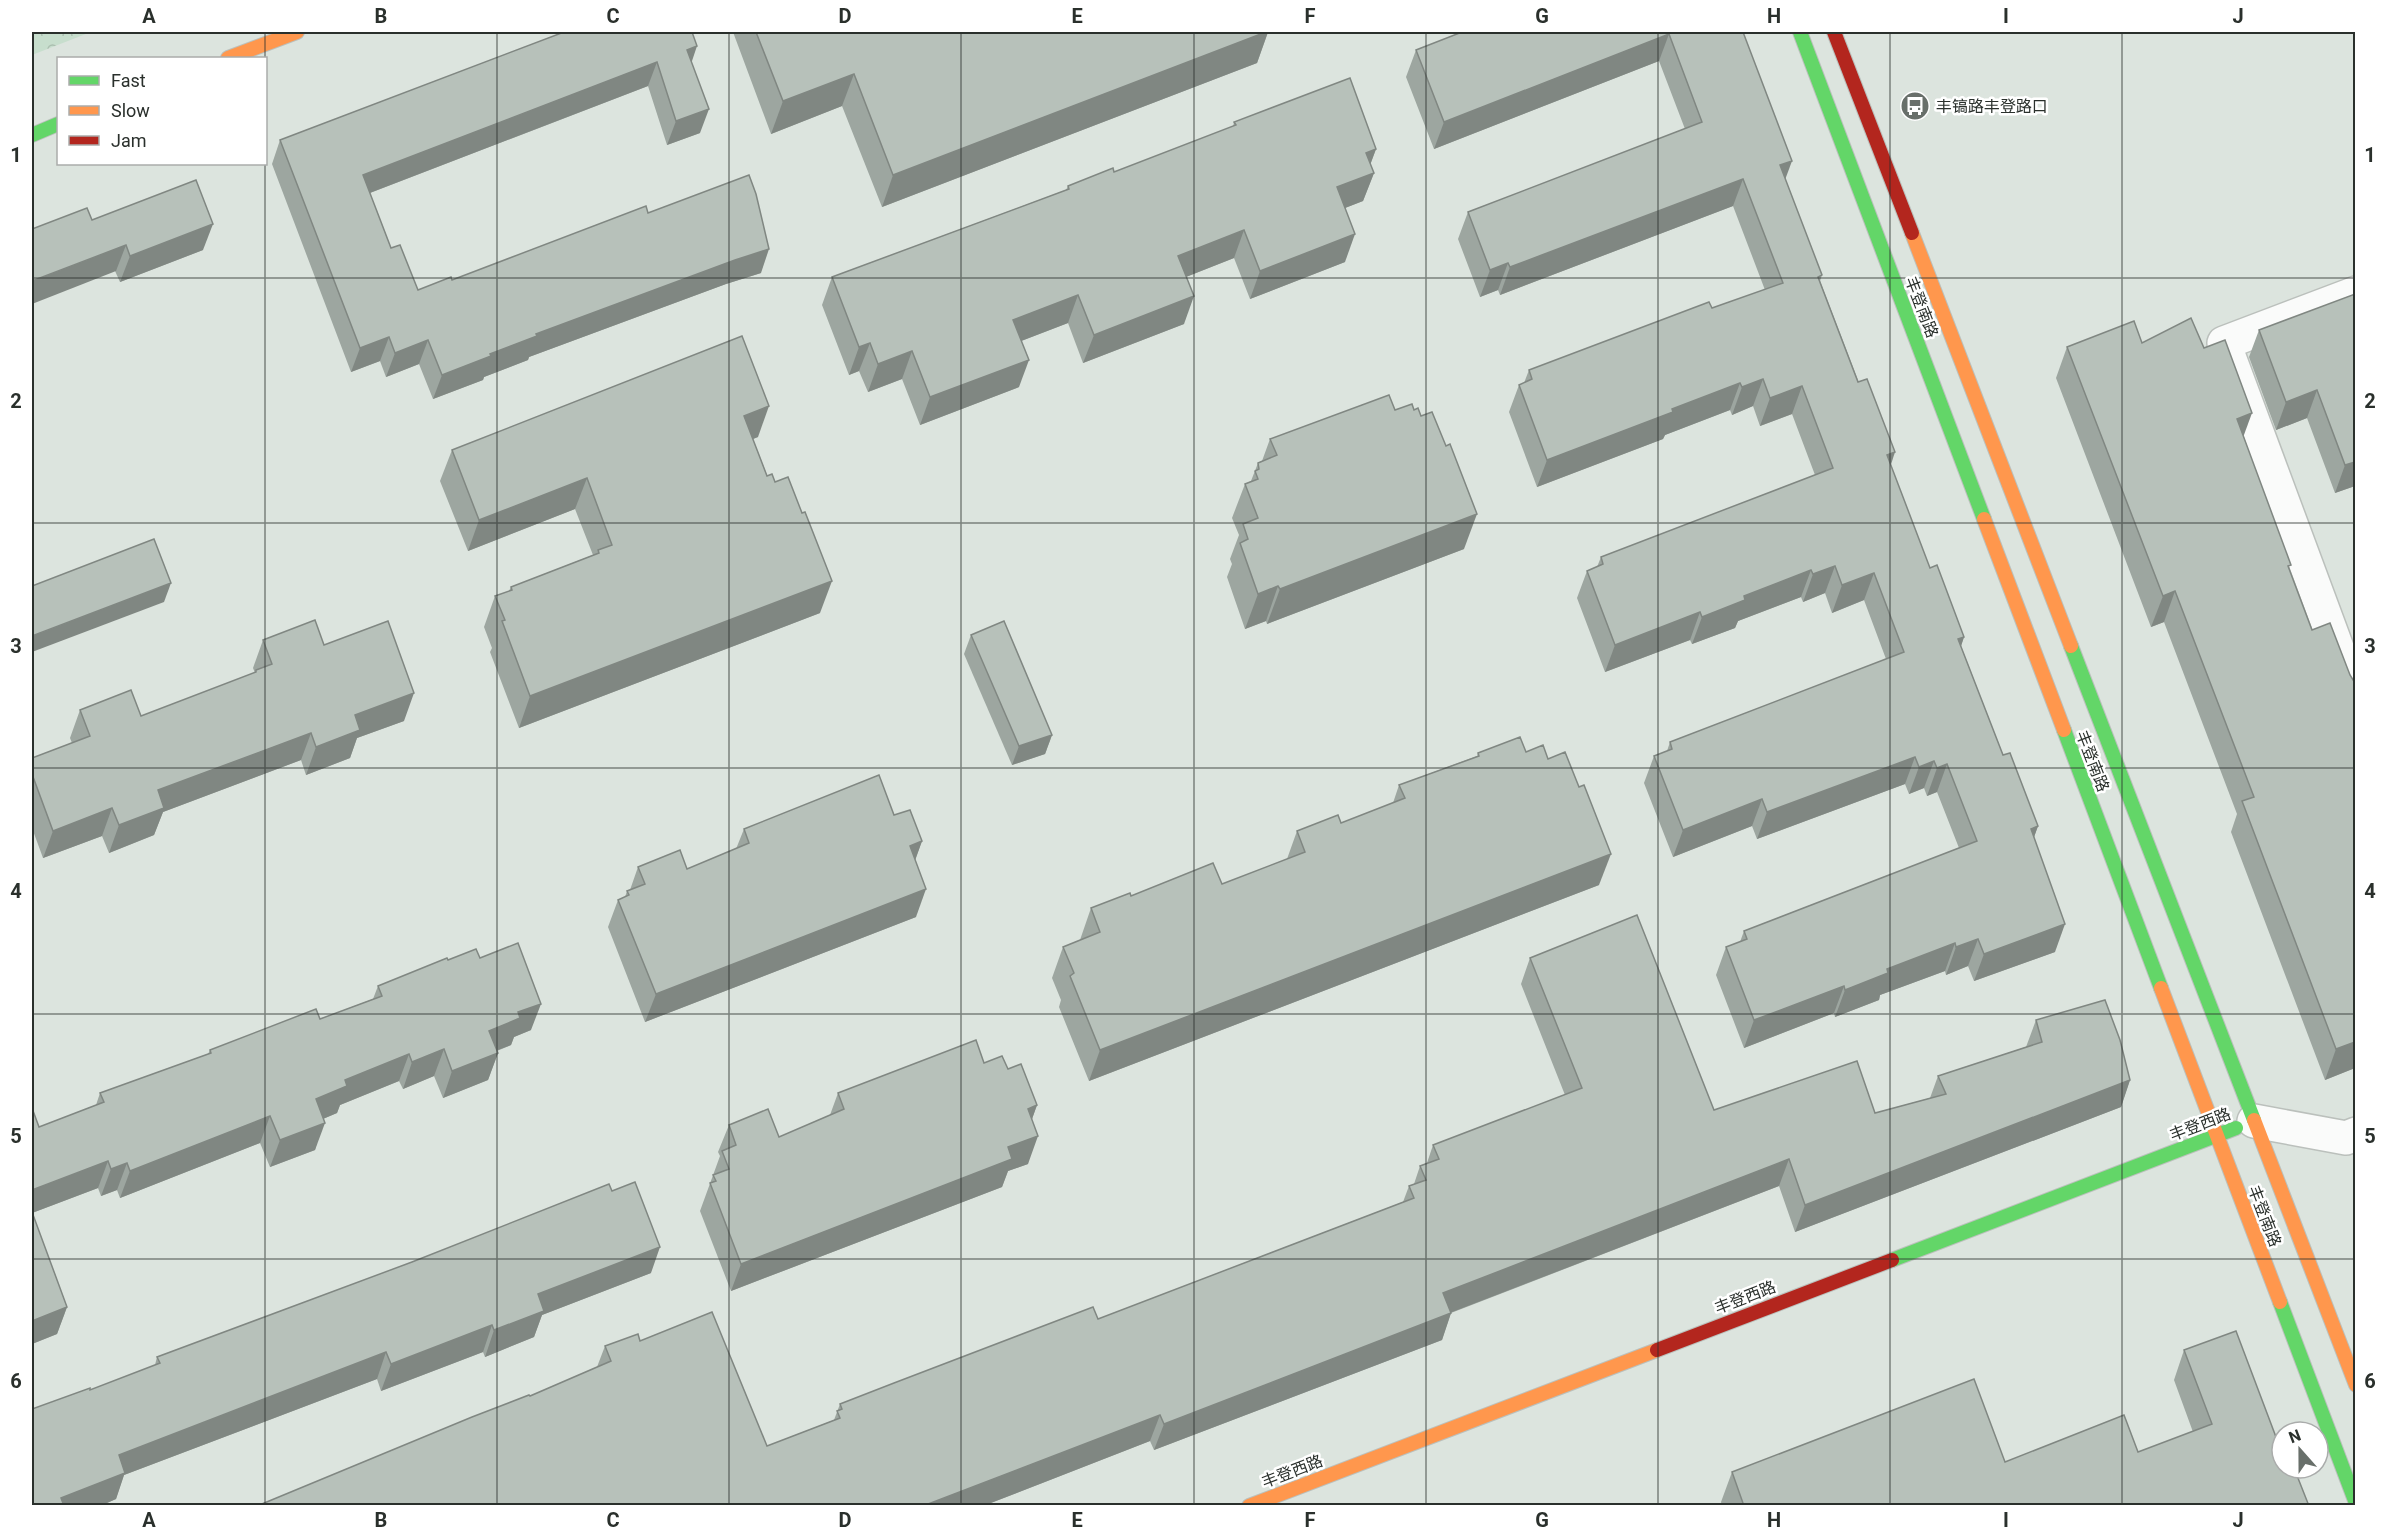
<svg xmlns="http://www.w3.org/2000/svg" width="2387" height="1537" font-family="Roboto,'Noto Sans SC',sans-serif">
<defs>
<pattern id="forest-crowns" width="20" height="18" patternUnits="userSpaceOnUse" patternTransform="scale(1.5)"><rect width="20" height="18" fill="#c7decd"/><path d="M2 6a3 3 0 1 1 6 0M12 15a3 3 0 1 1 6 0" fill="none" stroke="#abbfb0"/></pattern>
</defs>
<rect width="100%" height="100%" fill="#dce4de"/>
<!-- forest -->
<polygon fill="url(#forest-crowns)" points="32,32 91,32 32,55"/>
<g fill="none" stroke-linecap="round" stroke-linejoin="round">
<!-- street casing -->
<g stroke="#bbc0bc" stroke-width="36">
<g id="street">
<polyline points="2356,293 2224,343 2356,699"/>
<polyline points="2254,1121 2346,1138 2356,1134"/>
</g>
</g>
<!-- fast casing -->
<g stroke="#bbc0bc" stroke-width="16">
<g id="fast">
<polyline points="1800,32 1984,519"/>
<polyline points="32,135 58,124"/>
<polyline points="2071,646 2254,1120"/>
<polyline points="2064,730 2161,988"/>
<polyline points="1892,1260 2236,1128"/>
<polyline points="2280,1302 2356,1503"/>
</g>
</g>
<!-- slow casing -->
<g stroke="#bbc0bc" stroke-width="16">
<g id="slow">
<polyline points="228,58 297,32"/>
<polyline points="1912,233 2071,646"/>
<polyline points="1984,519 2064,730"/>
<polyline points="2161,988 2280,1302"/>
<polyline points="2254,1120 2356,1385"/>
<polyline points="1249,1506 1657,1350"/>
</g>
</g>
<!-- jam casing -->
<g stroke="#bbc0bc" stroke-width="16">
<g id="jam">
<polyline points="1834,32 1912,233"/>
<polyline points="1657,1350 1892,1260"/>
</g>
</g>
<!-- street -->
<use href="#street" stroke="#fafbfa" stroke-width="33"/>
<!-- fast -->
<use href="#fast" stroke="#63d668" stroke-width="14"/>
<!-- slow -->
<use href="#slow" stroke="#ff974d" stroke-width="14"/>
<!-- jam -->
<use href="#jam" stroke="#b3261e" stroke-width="14"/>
</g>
<!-- wall -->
<g fill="#9da6a0">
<polygon points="564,32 691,62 700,133 667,145 648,86 370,193 391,248 418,290 452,280 648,213 761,273 726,284 529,357 528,360 484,377 483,380 433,399 419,364 386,377 380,361 351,372 272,164 280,140"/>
<polygon points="733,32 1268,32 1257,63 882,207 842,106 771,134"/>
<polygon points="1462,32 1743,32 1785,179 1822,275 1820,281 1930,568 1964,637 1961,646 2003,755 2038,826 2034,837 2055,952 1974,981 1968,966 1946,975 1945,971 1880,995 1879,1000 1835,1017 1834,1013 1744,1048 1716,975 1726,947 1740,942 1744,931 1959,848 1937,792 1927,796 1924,788 1909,794 1905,784 1757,839 1752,826 1673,857 1644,783 1654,756 1667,751 1670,742 1886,659 1864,600 1832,613 1825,593 1803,602 1801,597 1738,621 1735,628 1692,644 1690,640 1605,672 1577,598 1587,571 1597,567 1601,557 1815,475 1792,414 1760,426 1753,406 1732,415 1730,410 1665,435 1663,439 1537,487 1509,412 1519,385 1524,383 1529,370 1765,290 1733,206 1500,295 1498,290 1480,297 1458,239 1468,212 1685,129 1659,61 1434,149 1406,77 1416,50"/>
<polygon points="1234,122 1376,149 1370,165 1374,173 1363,201 1345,208 1345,262 1250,299 1234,258 1186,277 1184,324 1083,363 1068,323 1021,341 1019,387 920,425 902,379 868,392 859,371 849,375 822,305 832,277 1066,190 1068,186 1114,172 1233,127"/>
<polygon points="92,220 203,250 120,282"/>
<polygon points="2355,294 2355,486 2335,493 2307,418 2276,430 2249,357 2259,330"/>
<polygon points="2142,343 2244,437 2290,570 2355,1068 2325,1080 2231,832 2237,814 2164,622 2151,627 2056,378 2067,347"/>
<polygon points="1395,410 1464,549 1267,624 1266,621 1245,629 1227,577 1232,564 1230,559 1239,535 1232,518 1245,484 1251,481 1258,463 1262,461 1270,439"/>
<polygon points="758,437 753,439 820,613 519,728 490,652 492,648 484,627 495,596 509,591 511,587 593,555 575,509 468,551 440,481 452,450"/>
<polygon points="971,635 1052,735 1045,754 1012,765 964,654"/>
<polygon points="263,640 324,645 404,721 357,738 350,758 306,775 301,760 163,812 154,835 109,853 102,836 43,858 32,828 32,758 72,743 70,738 80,710 141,716 255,673 253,668"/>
<polygon points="1526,752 1599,885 1089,1081 1059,1007 1061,1000 1052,978 1063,947 1080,940 1091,908 1131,896 1222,884 1287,859 1297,831 1341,823 1393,803 1399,785 1477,756 1478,753"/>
<polygon points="894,815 922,841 915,860 916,917 645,1022 608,927 618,900 625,897 627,891 630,890 638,867 687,869 736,849 744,829"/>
<polygon points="480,958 531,1030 514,1037 511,1045 497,1051 498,1053 488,1080 443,1098 434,1076 403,1089 399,1081 340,1105 337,1113 323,1119 315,1150 270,1167 260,1143 120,1198 117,1190 101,1196 98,1188 32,1213 67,1307 57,1334 32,1344 32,1108 39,1127 96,1105 100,1093 208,1054 210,1050 320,1019 373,999 378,986 448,960"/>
<polygon points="1530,958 1714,1110 1875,1113 1930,1098 1938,1076 2026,1047 2036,1020 2130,1080 2121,1107 1795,1232 1779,1186 1451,1313 1442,1340 1154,1450 1150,1441 983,1506 257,1506 530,1396 597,1367 605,1346 640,1341 767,1446 834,1420 840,1404 1098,1319 1403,1202 1409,1186 1414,1184 1420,1166 1427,1163 1433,1145 1565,1095 1521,984"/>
<polygon points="984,1063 1008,1069 1037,1105 1032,1119 1028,1164 1008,1171 1002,1187 731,1291 700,1211 720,1156 718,1152 729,1125 779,1137 830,1115 838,1093"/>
<polygon points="612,1191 651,1273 542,1315 534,1337 485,1357 483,1352 381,1391 377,1379 124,1475 116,1499 100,1506 32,1506 155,1365 157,1357"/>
<polygon points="2184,1350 2282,1468 2309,1506 1722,1506 1721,1502 1732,1472 2005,1462 2138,1452 2193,1432 2174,1380"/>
</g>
<!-- shaded-wall -->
<g fill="#808782">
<polygon points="1266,32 1268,32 1257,63 882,207 893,175"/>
<polygon points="1669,34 1659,61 1434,149 1444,122"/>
<polygon points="697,46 689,70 687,50"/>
<polygon points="657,62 648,86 354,199 363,175"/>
<polygon points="854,74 842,106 771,134 783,101"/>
<polygon points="709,109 700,133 667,145 676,121"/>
<polygon points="1376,149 1366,176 1374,173 1363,201 1327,215 1337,187 1366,153"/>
<polygon points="1792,161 1782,188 1780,165"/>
<polygon points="1743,179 1733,206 1500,295 1510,267"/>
<polygon points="213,224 203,250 120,282 130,256"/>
<polygon points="1244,230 1234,258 1168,284 1178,256"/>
<polygon points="1355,234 1345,262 1250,299 1260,271"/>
<polygon points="126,245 116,271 32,304 32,281"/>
<polygon points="769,249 761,273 726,284 529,357 528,360 484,377 483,380 433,399 442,375 536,334 735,260"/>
<polygon points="1508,263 1498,290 1480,297 1490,270"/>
<polygon points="1078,295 1068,323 1003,348 1013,320"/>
<polygon points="1194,296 1184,324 1083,363 1094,335"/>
<polygon points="389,337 380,361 351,372 360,348"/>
<polygon points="428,340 419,364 386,377 395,353"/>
<polygon points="870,343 859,371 849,375 859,347"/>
<polygon points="912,351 902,379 868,392 878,364"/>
<polygon points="1029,360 1019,387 920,425 930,397"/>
<polygon points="1763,379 1753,406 1732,415 1742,387"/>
<polygon points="1740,383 1730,410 1665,435 1663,439 1537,487 1547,460 1672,409"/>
<polygon points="1802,386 1792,414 1760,426 1770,398"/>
<polygon points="2317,390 2307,418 2276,430 2286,402"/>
<polygon points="769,406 758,437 732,447 744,416"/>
<polygon points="2252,413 2241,443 2237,419"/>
<polygon points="1895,452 1886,480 1887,455"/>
<polygon points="2355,462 2355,486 2335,493 2345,465"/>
<polygon points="587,478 575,509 468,551 479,520"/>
<polygon points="1477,514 1464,549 1267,624 1280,589"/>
<polygon points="1835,566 1825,593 1803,602 1813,574"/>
<polygon points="1811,570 1801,597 1738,621 1735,628 1692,644 1702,617 1744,596"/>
<polygon points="1874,573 1864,600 1832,613 1842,585"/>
<polygon points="832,581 820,613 519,728 530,696"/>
<polygon points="171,583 164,602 32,652 32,636"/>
<polygon points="1278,586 1266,621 1245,629 1258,594"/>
<polygon points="2175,591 2164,622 2151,627 2163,596"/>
<polygon points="1700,612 1690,640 1605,672 1615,645"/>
<polygon points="1964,637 1955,664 1958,639"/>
<polygon points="414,693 404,721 357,738 350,758 306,775 316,747 355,715"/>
<polygon points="311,733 301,760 163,812 154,835 109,853 119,825 158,790"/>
<polygon points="1052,735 1045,754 1012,765 1019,746"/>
<polygon points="1915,757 1905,784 1757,839 1767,812"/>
<polygon points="1934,761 1924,788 1909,794 1919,767"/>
<polygon points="1947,764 1937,792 1927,796 1937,768"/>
<polygon points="1762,799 1752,826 1673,857 1683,830"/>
<polygon points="112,808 102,836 43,858 53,831"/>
<polygon points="2038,826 2028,854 2031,829"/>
<polygon points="922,841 912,869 910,846"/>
<polygon points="1611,854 1599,885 1089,1081 1100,1050"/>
<polygon points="926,889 916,917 645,1022 656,994"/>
<polygon points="2065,924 2055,952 1974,981 1984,954"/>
<polygon points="1978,939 1968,966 1946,975 1956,947"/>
<polygon points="1955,943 1945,971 1880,995 1879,1000 1835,1017 1845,990 1887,969"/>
<polygon points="1844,986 1834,1013 1744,1048 1754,1020"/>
<polygon points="541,1004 531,1030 514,1037 511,1045 479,1057 489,1031 518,1012"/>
<polygon points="2355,1042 2355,1068 2325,1080 2336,1049"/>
<polygon points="444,1049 434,1076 403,1089 412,1062"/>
<polygon points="498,1053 488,1080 443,1098 452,1071"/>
<polygon points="409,1054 399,1081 340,1105 337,1113 306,1126 316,1099 345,1080"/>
<polygon points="2130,1080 2121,1107 1795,1232 1805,1205"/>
<polygon points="1037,1105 1027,1133 1028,1109"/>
<polygon points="270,1116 260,1143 120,1198 130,1171"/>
<polygon points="325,1123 315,1150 270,1167 280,1140"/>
<polygon points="1038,1136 1028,1164 1008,1171 1002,1187 731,1291 741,1264 1008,1147"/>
<polygon points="1789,1159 1779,1186 1434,1319 1443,1293"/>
<polygon points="108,1161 98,1188 32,1213 32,1190"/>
<polygon points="127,1163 117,1190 101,1196 111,1169"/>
<polygon points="660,1247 651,1273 542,1315 534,1337 485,1357 494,1330 538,1294"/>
<polygon points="67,1307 57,1334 32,1344 32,1321"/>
<polygon points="1451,1313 1442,1340 1154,1450 1164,1424"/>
<polygon points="492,1325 483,1352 381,1391 391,1364"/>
<polygon points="386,1352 377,1379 124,1475 116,1499 100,1506 58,1506 61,1498 119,1455"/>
<polygon points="1160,1415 1150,1441 983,1506 923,1506"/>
</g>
<!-- building -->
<g fill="#b7c1ba" stroke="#808782" stroke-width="1.5">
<polygon points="564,32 692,32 697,46 687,50 709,109 676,121 657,62 363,175 391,248 400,245 418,290 451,277 452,280 646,206 648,213 749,175 756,194 769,249 735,260 536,334 537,336 490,354 491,356 442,375 428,340 395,353 389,337 360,348 280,140"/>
<polygon points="756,32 1266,32 893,175 854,74 783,101"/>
<polygon points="1462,32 1743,32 1792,161 1780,165 1822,275 1818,277 1858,382 1867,379 1895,452 1887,455 1930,568 1937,565 1964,637 1958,639 2003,755 2010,753 2038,826 2031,829 2065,924 1984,954 1978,939 1956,947 1955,943 1887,969 1888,973 1845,990 1844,986 1754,1020 1726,947 1747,939 1744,931 1977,841 1947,764 1937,768 1934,761 1919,767 1915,757 1767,812 1762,799 1683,830 1654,756 1672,749 1670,742 1904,652 1874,573 1842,585 1835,566 1813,574 1811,570 1744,596 1745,600 1702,617 1700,612 1615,645 1587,571 1603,564 1601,557 1833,468 1802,386 1770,398 1763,379 1742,387 1740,383 1672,409 1673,412 1547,460 1519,385 1532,379 1529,370 1709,302 1712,308 1783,283 1743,179 1510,267 1508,263 1490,270 1468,212 1702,122 1669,34 1444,122 1416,50"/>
<polygon points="1350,78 1376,149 1366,153 1374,173 1337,187 1355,234 1260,271 1244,230 1178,256 1194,296 1094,335 1078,295 1013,320 1029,360 930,397 912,351 878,364 870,343 859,347 832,277 1069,189 1068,186 1113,168 1114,172 1236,125 1234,122"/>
<polygon points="196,180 213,224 130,256 126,245 32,281 32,229 87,208 92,220"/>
<polygon points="2355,294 2355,462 2345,465 2317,390 2286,402 2259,330"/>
<polygon points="2191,318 2204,348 2225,340 2252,413 2237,419 2291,565 2288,566 2312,630 2330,623 2350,675 2355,683 2355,1042 2336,1049 2242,801 2254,797 2175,591 2163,596 2067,347 2134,321 2142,343"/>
<polygon points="742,336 769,406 744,416 767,476 772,474 775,482 788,477 802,513 805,512 832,581 530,696 502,621 505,620 495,596 512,590 511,587 599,553 598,550 612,545 587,478 479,520 452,450"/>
<polygon points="1389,395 1395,410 1412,404 1414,410 1418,408 1421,416 1432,412 1446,446 1450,444 1477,514 1280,589 1278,586 1258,594 1240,543 1248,539 1243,524 1258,518 1245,484 1258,479 1255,471 1259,469 1258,463 1277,455 1270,439"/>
<polygon points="154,539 171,583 32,636 32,586"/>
<polygon points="315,620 324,645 388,621 414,693 355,715 360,730 316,747 311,733 158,790 164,808 119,825 112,808 53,831 32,774 32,758 90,736 80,710 131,690 141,716 256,672 256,670 272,664 263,640"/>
<polygon points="1004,621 1052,735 1019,746 971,635"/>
<polygon points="1520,737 1526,752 1543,745 1548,759 1565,752 1579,787 1584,785 1611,854 1100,1050 1070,976 1074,973 1063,947 1100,932 1091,908 1130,893 1131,896 1213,863 1222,884 1305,852 1297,831 1338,815 1341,823 1405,798 1399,785 1479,756 1478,753"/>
<polygon points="879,775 894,815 910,810 922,841 910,846 926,889 656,994 618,900 629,895 627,891 645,884 638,867 680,850 687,869 749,843 744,829"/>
<polygon points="1637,915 1714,1110 1857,1061 1875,1113 1946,1094 1938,1076 2042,1042 2036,1020 2105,1000 2120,1040 2130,1080 1805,1205 1789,1159 1443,1293 1451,1313 1164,1424 1160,1415 923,1506 257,1506 472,1417 529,1395 530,1396 611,1361 605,1346 638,1334 640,1341 712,1312 767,1446 840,1418 837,1411 842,1409 840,1404 894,1383 1093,1307 1098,1319 1414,1198 1409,1186 1426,1180 1420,1166 1439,1159 1433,1145 1582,1088 1530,958"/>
<polygon points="518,943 541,1004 518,1012 520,1018 489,1031 498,1053 452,1071 444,1049 412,1062 409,1054 345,1080 347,1086 316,1099 325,1123 280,1140 270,1116 130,1171 127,1163 111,1169 108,1161 32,1190 32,1108 39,1127 104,1102 100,1093 211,1053 210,1050 316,1009 320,1019 382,996 378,986 447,958 448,960 476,949 480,958"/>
<polygon points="976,1040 984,1063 1002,1056 1008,1069 1021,1064 1037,1105 1028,1109 1038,1136 1008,1147 1012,1159 741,1264 710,1183 716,1181 713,1175 729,1169 722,1151 736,1145 729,1125 768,1109 779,1137 844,1109 838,1093"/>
<polygon points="635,1182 660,1247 538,1294 544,1311 494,1330 492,1325 391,1364 386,1352 119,1455 125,1473 61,1498 64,1506 32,1506 32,1409 90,1388 90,1390 160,1363 157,1357 412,1262 609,1184 612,1191"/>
<polygon points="32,1212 67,1307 32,1321"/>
<polygon points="2236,1331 2282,1453 2282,1468 2288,1468 2288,1470 2294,1468 2309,1506 1744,1506 1732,1472 1974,1379 2005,1462 2124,1415 2138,1452 2212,1424 2184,1350"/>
</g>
<!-- grid -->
<path fill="none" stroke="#2a302c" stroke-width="1.5" stroke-opacity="0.55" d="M265,32V58M497,32V1506M729,32V1506M961,32V1506M1194,32V1506M1426,32V1506M1658,32V1506M1890,32V1506M2122,32V1506M265,164V1506M32,278H2356M32,523H2356M32,768H2356M32,1014H2356M32,1259H2356"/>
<!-- icons -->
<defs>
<g id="bus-disc" transform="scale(1.5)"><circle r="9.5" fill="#686f6a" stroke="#fff"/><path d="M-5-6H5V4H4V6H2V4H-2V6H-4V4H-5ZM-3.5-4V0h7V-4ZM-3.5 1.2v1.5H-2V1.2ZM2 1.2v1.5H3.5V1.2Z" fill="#fff"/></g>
</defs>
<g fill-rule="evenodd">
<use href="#bus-disc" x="1915" y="106"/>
</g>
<g text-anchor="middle" stroke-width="5" stroke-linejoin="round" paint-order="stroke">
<!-- poi labels -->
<g font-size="16" fill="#2a302c" stroke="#fff" text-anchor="start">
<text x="1936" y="112">丰镐路丰登路口</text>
</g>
<!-- street labels -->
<g font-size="16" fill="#2a302c" stroke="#fff">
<text transform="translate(1922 307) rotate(69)" y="6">丰登南路</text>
<text transform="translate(2093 761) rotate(69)" y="6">丰登南路</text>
<text transform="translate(2200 1124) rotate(-21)" y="6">丰登西路</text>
<text transform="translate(2265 1216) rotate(69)" y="6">丰登南路</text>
<text transform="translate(1745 1297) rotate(-21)" y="6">丰登西路</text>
<text transform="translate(1292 1471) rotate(-21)" y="6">丰登西路</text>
</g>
</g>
<!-- border -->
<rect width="2387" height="1537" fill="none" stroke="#ffffff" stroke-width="66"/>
<!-- legend -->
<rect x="57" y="57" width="210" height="108" fill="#ffffff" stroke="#aaacab" stroke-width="1.5"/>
<rect x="69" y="76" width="30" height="9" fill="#63d668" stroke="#aaacab" stroke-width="1.5"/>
<text x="111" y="87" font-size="18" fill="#2a302c">Fast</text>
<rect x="69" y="106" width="30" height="9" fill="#ff974d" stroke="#aaacab" stroke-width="1.5"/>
<text x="111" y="117" font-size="18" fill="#2a302c">Slow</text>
<rect x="69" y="136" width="30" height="9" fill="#b3261e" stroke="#aaacab" stroke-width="1.5"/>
<text x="111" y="147" font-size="18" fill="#2a302c">Jam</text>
<!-- north arrow -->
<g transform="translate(2300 1450) rotate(339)"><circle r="28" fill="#ffffff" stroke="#aaacab" stroke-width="1.5"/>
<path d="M0-4.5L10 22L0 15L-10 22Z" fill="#686f6a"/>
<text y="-9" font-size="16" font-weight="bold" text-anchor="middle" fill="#2a302c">N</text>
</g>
<rect x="33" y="33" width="2321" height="1471" fill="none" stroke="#2a302c" stroke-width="2"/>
<g font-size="20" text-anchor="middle" font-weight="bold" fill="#2a302c">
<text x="149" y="23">A</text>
<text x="381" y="23">B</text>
<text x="613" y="23">C</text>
<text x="845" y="23">D</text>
<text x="1077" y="23">E</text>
<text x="1310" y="23">F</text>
<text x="1542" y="23">G</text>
<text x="1774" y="23">H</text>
<text x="2006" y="23">I</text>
<text x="2238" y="23">J</text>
<text x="16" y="162">1</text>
<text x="2370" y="162">1</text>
<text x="16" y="408">2</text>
<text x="2370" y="408">2</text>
<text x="16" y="653">3</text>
<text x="2370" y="653">3</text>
<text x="16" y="898">4</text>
<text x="2370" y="898">4</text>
<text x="16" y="1143">5</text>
<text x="2370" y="1143">5</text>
<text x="16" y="1388">6</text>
<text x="2370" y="1388">6</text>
<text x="149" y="1527">A</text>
<text x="381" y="1527">B</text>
<text x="613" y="1527">C</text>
<text x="845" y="1527">D</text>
<text x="1077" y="1527">E</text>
<text x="1310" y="1527">F</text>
<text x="1542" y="1527">G</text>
<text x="1774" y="1527">H</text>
<text x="2006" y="1527">I</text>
<text x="2238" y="1527">J</text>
</g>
</svg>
